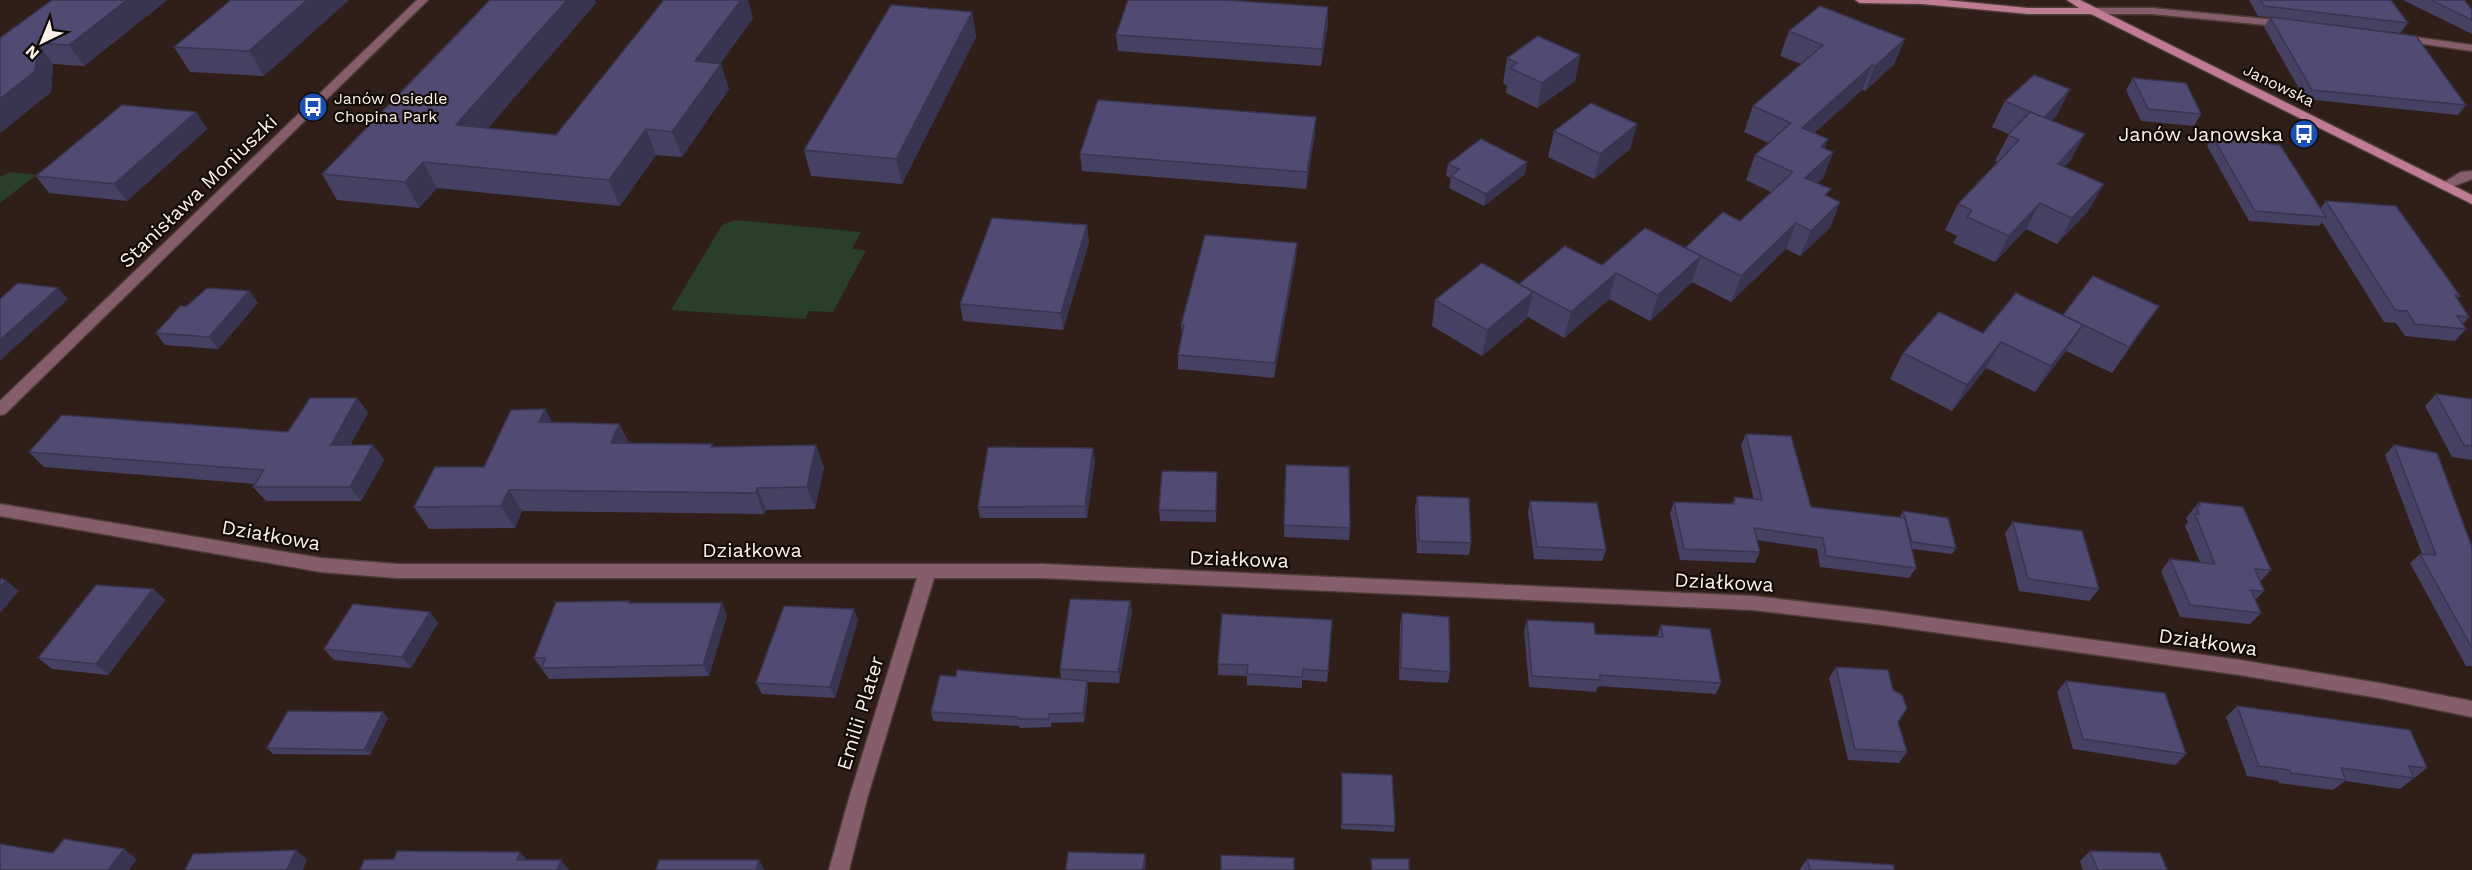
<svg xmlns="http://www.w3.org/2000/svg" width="2472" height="870" font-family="'Work Sans',sans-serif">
<rect width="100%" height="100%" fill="#301f18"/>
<!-- green -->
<g fill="#293f28">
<polygon points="10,172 36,175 0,203 0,177"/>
<polygon points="735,220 861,232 852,249 866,250 833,312 809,311 805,319 671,310 722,225"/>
</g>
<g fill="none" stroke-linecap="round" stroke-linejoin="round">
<!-- street casing -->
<g stroke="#4d3c36" stroke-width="3">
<g id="street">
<polygon points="417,0 428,0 5,414 0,415 0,401"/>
<polygon points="2152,8 2287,21 2292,24 2287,27 2152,14 2092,14 2087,11 2092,8"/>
<polygon points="2400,35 2472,45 2472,51 2396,40 2394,38"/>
<polygon points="2472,171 2472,179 2444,190 2438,186 2461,172"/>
<polygon points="0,504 321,558 397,564 1042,564 1753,596 1883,611 2240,660 2379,683 2472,701 2472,717 2379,698 2240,675 1883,625 1753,610 1042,578 934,578 868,795 849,870 829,870 850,795 917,578 397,578 321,572 0,516"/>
</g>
</g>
<!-- secondary casing -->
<g stroke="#4d3c36" stroke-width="3">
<polygon id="secondary" points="1855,0 1946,0 2028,8 2079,8 2067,0 2080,0 2472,195 2472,204 2091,14 2028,14 1922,4 1860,3"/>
</g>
<!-- street -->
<use href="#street" fill="#865d6a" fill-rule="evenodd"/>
<!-- secondary -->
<use href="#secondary" fill="#be7d93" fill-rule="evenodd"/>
</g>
<!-- wall -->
<g fill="#464063">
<polygon points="52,0 167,0 84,66 53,64 51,92 0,133 0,38"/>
<polygon points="231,0 264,76 190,72 174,47"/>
<polygon points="2249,0 2391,0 2408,23 2400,33 2258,16"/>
<polygon points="2403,0 2464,0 2472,10 2472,34"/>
<polygon points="596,3 488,128 556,135 753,18 720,64 729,89 682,157 656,155 620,206 437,188 419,208 337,200 322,174"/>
<polygon points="1328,7 1328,23 1321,66 1118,51 1116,35"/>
<polygon points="972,12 976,37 902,184 811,176 804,150"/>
<polygon points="2270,17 2466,105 2458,115 2305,99 2264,27"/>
<polygon points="1789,31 1905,39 1894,64 1865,91 1862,90 1814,133 1825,148 1833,152 1823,178 1817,183 1828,197 1840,202 1830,228 1800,256 1786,249 1731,302 1692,282 1650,321 1609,299 1564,338 1528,317 1482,356 1432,326 1435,300 1519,284 1685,248 1740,221 1771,192 1746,180 1755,155 1769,143 1744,132 1753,106 1801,64 1780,56"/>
<polygon points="1580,55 1575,81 1537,108 1506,93 1507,86 1503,83 1507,58"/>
<polygon points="2133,78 2201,114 2194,126 2141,121 2126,90"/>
<polygon points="2070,89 2057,115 2051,121 2071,160 2064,167 2089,210 2057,244 2026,229 1995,262 1953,243 1957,236 1945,230 1958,204 1998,162 1995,161 2009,134 1992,127 2005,101"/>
<polygon points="196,112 207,129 127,201 49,193 36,176"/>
<polygon points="1637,124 1630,149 1594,179 1548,157 1554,131"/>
<polygon points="1315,134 1306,189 1082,171 1080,154"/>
<polygon points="2213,137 2320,209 2326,201 2460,296 2457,299 2469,317 2463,324 2466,329 2455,341 2405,336 2396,323 2384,322 2322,222 2319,226 2249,221 2207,146"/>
<polygon points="1448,164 1525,174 1484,206 1449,188 1451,178 1446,176"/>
<polygon points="1087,225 1089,242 1063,330 963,321 960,304"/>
<polygon points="1297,243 1296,258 1274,378 1178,369 1178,355 1182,334 1181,325"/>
<polygon points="249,291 258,303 218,349 165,345 156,333 187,306"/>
<polygon points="2063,315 2141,332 2112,373 2066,351 2035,392 1986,368 1952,411 1890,379 1903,353 1983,333"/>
<polygon points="2436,394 2472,399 2472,460 2452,457 2425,406"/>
<polygon points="357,398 368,413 350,445 373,445 384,460 361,501 266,501 253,487 255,484 44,467 29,452 288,432"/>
<polygon points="545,409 552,422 619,424 629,443 714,447 824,467 815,509 766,510 764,514 522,511 515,528 429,529 414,507 484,467"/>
<polygon points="1746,434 1811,507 1900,517 1903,511 1956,548 1952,554 1912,549 1916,568 1909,578 1820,567 1817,549 1757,540 1760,552 1755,563 1680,560 1670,513 1674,502 1732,504 1735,497 1754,500 1741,445"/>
<polygon points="2394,445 2472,547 2472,666 2466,666 2410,563 2420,554 2422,554 2385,455"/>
<polygon points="1095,460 1087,518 980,518 978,507"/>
<polygon points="1286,465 1350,528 1349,540 1284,537"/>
<polygon points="1217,484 1216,522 1160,521 1159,510"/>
<polygon points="1417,496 1471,543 1469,555 1417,553 1415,508"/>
<polygon points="1530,501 1606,550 1602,561 1534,559 1528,512"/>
<polygon points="2199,502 2271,570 2260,582 2264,591 2255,600 2261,613 2250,624 2180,617 2161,571 2170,559 2200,562 2185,526 2188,522 2186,518"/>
<polygon points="2013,522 2099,589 2089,601 2019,591 2005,533"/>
<polygon points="153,589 165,600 108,675 52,669 38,658"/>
<polygon points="1130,601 1132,612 1119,683 1087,682 1088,690 1084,722 1051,723 1051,727 1020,728 1019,726 933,721 931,712 956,677 1061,679 1060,669"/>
<polygon points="632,603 727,615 709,676 549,679 534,658"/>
<polygon points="1402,613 1450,672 1448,683 1399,680 1400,624"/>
<polygon points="858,620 835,698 762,694 756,683"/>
<polygon points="1332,620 1327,682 1302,680 1302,688 1247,685 1247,676 1218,675 1218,664"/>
<polygon points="1527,620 1595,634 1657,637 1661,625 1721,683 1716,694 1598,686 1596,692 1529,687 1524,631"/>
<polygon points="438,623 411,668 334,660 324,649"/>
<polygon points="1836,667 1893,690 1898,722 1907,752 1899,763 1848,760 1829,678"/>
<polygon points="2066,681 2186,754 2175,765 2073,749 2057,692"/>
<polygon points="2237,706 2427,768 2400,789 2345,781 2333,790 2279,783 2278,781 2247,776 2226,717"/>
<polygon points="388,718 370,755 273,754 267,748"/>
<polygon points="1342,773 1395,826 1394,832 1341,829"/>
<polygon points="2090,851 2167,870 2083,870 2080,861"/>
<polygon points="1807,859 1894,870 1800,870 1800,869"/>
</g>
<!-- shaded-wall -->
<g fill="#393450">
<polygon points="127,0 167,0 84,66 69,45"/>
<polygon points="307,0 349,0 264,76 249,51"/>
<polygon points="567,0 595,0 596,3 469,150 456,125"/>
<polygon points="741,0 748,0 753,18 704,87 695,61"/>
<polygon points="1328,7 1328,23 1321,66 1322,49"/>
<polygon points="972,12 976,37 902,184 896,159"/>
<polygon points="1905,39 1894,64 1865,91 1875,66"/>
<polygon points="38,43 53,64 51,92 0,133 0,99"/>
<polygon points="1580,55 1575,81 1537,108 1542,83"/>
<polygon points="721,64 729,89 682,157 672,132"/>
<polygon points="1872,65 1862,90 1792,153 1802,128"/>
<polygon points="2070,89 2057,115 2031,143 2044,118"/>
<polygon points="196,112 207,129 127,201 114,184"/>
<polygon points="1316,117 1315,134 1306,189 1307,172"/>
<polygon points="1637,124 1630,149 1594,179 1600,154"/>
<polygon points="646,129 656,155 620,206 609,180"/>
<polygon points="2085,134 2071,160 2044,190 2058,164"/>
<polygon points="1828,139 1818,165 1821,147"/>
<polygon points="1833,152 1823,178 1796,203 1805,178"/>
<polygon points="423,162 437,188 419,208 405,182"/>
<polygon points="1527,162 1525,174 1484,206 1486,194"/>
<polygon points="2104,184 2089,210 2057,244 2072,218"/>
<polygon points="1840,202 1830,228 1800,256 1811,231"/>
<polygon points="2040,203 2026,229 1995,262 2009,236"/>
<polygon points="1796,223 1786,249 1731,302 1741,276"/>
<polygon points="1087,225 1089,242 1063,330 1061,313"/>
<polygon points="1297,243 1296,258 1274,378 1275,363"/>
<polygon points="1701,256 1692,282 1650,321 1658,295"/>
<polygon points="1616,273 1609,299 1564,338 1571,312"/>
<polygon points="58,288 68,299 1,360 0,359 0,340"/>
<polygon points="249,291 258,303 218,349 209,337"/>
<polygon points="1533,292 1527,318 1482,356 1487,330"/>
<polygon points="2159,306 2141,332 2112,373 2129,347"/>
<polygon points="2083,325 2066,351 2035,392 2051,366"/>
<polygon points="2001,342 1986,368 1952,411 1967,385"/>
<polygon points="357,398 368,413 342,460 331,445"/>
<polygon points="545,409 557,431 539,422"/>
<polygon points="619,424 630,446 611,443"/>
<polygon points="373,445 384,460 361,501 350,487"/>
<polygon points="816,445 824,467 815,509 807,487"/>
<polygon points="1093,448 1095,460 1087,518 1085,506"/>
<polygon points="757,488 766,510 764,514 756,493"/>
<polygon points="509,490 522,511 515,528 501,506"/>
<polygon points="6,580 19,591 0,613 0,587"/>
<polygon points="153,589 165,600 108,675 96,664"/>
<polygon points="1130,601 1132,612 1119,683 1118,672"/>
<polygon points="722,603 727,615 709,676 703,665"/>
<polygon points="854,609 858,620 835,698 830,687"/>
<polygon points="430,612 438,623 411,668 402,657"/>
<polygon points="1087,681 1088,690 1084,722 1083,713"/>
<polygon points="383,712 388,718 370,755 364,750"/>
<polygon points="124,849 137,859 129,870 108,870"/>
<polygon points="296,850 307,860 303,870 287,870"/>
<polygon points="520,852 529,862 517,860"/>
<polygon points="1145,854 1146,864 1145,870 1143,870"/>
<polygon points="561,860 569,870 557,870"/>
<polygon points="759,860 765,870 756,870"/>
</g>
<!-- building -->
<g fill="#514b73" stroke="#393450" stroke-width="1.5">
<polygon points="52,0 127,0 69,45 38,43 35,71 0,99 0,38"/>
<polygon points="231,0 307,0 249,51 174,47"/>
<polygon points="490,0 567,0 456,125 556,135 664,0 741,0 695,61 721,64 672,132 646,129 609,180 423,162 405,182 322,174"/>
<polygon points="1128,0 1226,0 1328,7 1322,49 1116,35"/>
<polygon points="2261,0 2391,0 2408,23 2264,6"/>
<polygon points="2431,0 2464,0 2472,10 2472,20"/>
<polygon points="891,5 972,12 896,159 804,150"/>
<polygon points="1820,6 1905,39 1875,66 1872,65 1802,128 1828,139 1821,147 1833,152 1805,178 1831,189 1825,195 1840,202 1811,231 1796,223 1741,276 1685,248 1723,212 1740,221 1793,172 1755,155 1791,123 1753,106 1823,45 1789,31"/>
<polygon points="2270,17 2416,36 2466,105 2312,90"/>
<polygon points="1538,36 1580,55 1542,83 1510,68 1517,63 1507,58"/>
<polygon points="2034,75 2070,89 2044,118 2005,101"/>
<polygon points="2133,78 2186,83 2201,114 2148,109"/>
<polygon points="1098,100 1316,117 1307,172 1080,154"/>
<polygon points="1591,103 1637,124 1600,154 1554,131"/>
<polygon points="122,105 196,112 114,184 36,176"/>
<polygon points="2030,112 2085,134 2058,164 2104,184 2072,218 2040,203 2009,236 1967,217 1972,210 1958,204 2019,140 2008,135"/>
<polygon points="2213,137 2280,145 2326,217 2255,211"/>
<polygon points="1481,139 1527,162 1486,194 1451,176 1459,169 1448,164"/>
<polygon points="2326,201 2396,206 2460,296 2455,295 2469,317 2457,316 2466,329 2415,324 2407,311 2395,310"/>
<polygon points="992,218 1087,225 1061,313 960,304"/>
<polygon points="1645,228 1701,256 1658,295 1616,273 1571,312 1519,284 1565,246 1602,265"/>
<polygon points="1205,235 1297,243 1275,363 1178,355 1184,325 1181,325"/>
<polygon points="1482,263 1533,292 1487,330 1435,300"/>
<polygon points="2093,276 2159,306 2129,347 2063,315"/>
<polygon points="18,283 58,288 0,340 0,299"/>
<polygon points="207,288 249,291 209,337 156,333 180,306 187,306"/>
<polygon points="2016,293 2083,325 2051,366 2001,342 1967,385 1903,353 1939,312 1983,333"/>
<polygon points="2436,394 2472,399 2472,446 2464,445"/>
<polygon points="310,398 357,398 331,445 373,445 350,487 253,487 264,470 29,452 62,415 288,432"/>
<polygon points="545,409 539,422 619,424 611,443 713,444 711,447 816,445 807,487 757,488 756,493 509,490 501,506 414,507 435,467 484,467 511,410"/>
<polygon points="1746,434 1791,436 1811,507 1905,518 1916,568 1826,556 1823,538 1754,528 1760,552 1684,549 1674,502 1734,504 1735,497 1762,500"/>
<polygon points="2394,445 2437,453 2472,547 2472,648 2420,554 2436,555"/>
<polygon points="988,447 1093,448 1085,506 978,507"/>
<polygon points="1286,465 1349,467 1350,528 1284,525"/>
<polygon points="1162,471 1217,472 1216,511 1159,510"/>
<polygon points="1417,496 1469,498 1471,543 1419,541"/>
<polygon points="1530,501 1597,503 1606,550 1537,547"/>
<polygon points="2199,502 2243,507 2271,570 2255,569 2264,591 2251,590 2261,613 2190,605 2170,559 2215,564 2195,514 2199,514 2196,506 2200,506"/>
<polygon points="1903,511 1948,518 1956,548 1912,542"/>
<polygon points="2013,522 2082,531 2099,589 2028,579"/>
<polygon points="0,579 6,580 0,587"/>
<polygon points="96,585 153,589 96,664 38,658"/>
<polygon points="1070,599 1130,601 1118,672 1060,669"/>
<polygon points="630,601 629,603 722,603 703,665 542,668 545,658 534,658 556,602"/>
<polygon points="353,604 430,612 402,657 324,649"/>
<polygon points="784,606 854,609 830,687 756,683"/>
<polygon points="1402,613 1449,617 1450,672 1401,668"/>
<polygon points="1222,614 1332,620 1328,671 1303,669 1302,677 1247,674 1248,665 1218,664"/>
<polygon points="1527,620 1594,623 1595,634 1663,637 1661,625 1710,629 1721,683 1600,675 1600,680 1532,676"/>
<polygon points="1836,667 1888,670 1893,690 1902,695 1907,708 1898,722 1907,752 1855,749"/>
<polygon points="957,670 1087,681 1083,713 1049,714 1049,719 1018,719 1018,717 931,712 940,675 956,677"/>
<polygon points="2066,681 2165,693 2186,754 2083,739"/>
<polygon points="2237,706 2410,730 2427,768 2409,766 2414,778 2341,768 2346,780 2291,773 2290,770 2259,766"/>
<polygon points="288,711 383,712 364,750 267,748"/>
<polygon points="1342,773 1392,775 1395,826 1342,824"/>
<polygon points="64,839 124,849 108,870 0,870 0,844 53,853"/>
<polygon points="296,850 287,870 185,870 193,854"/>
<polygon points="397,851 520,852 517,860 561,860 557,870 360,870 364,860 394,859"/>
<polygon points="2090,851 2160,853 2167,870 2098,870"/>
<polygon points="1068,852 1145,854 1143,870 1066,870"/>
<polygon points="1221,855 1294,858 1294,870 1221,870"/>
<polygon points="1371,859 1409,859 1409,870 1372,870"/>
<polygon points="1807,859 1893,865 1894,870 1810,870"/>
<polygon points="659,860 759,860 756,870 656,870"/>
</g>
<!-- icons -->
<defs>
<g id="bus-disc" transform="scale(1.5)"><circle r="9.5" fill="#1a4fb4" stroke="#120b08"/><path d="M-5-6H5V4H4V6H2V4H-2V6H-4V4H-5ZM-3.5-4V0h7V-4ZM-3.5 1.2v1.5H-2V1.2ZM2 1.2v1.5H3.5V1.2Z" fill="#fff"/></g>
</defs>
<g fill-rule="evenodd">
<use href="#bus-disc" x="313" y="107"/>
<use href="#bus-disc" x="2304" y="134"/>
</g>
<g text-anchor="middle" stroke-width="4.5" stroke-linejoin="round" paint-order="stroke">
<!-- far-street labels -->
<g font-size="16" fill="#fdf0eb" stroke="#120b08">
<text transform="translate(2279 85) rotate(26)" y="6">Janowska</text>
</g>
<!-- far-poi labels -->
<g font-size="16" fill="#fdf0eb" stroke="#120b08" text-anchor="start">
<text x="334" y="104">Janów Osiedle<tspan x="334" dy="18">Chopina Park</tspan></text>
</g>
<!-- poi labels -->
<g font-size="20" fill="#fdf0eb" stroke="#120b08" text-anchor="end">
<text x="2283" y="141">Janów Janowska</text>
</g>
<!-- street labels -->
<g font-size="20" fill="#fdf0eb" stroke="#120b08">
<text transform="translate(198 191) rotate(-44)" y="7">Stanisława Moniuszki</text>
<text transform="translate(271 535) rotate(10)" y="7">Działkowa</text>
<text x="752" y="557">Działkowa</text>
<text transform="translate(1239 559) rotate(2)" y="7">Działkowa</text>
<text transform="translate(1724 582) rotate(3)" y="7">Działkowa</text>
<text transform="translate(2208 642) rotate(8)" y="7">Działkowa</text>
<text transform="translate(860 713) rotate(-73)" y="7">Emilii Plater</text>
</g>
</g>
<!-- north arrow -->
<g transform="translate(42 42) rotate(223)" stroke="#120b08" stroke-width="4.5" paint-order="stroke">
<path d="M0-4.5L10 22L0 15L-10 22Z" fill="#fdf0eb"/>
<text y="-9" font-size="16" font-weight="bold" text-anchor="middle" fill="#fdf0eb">N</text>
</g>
</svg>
